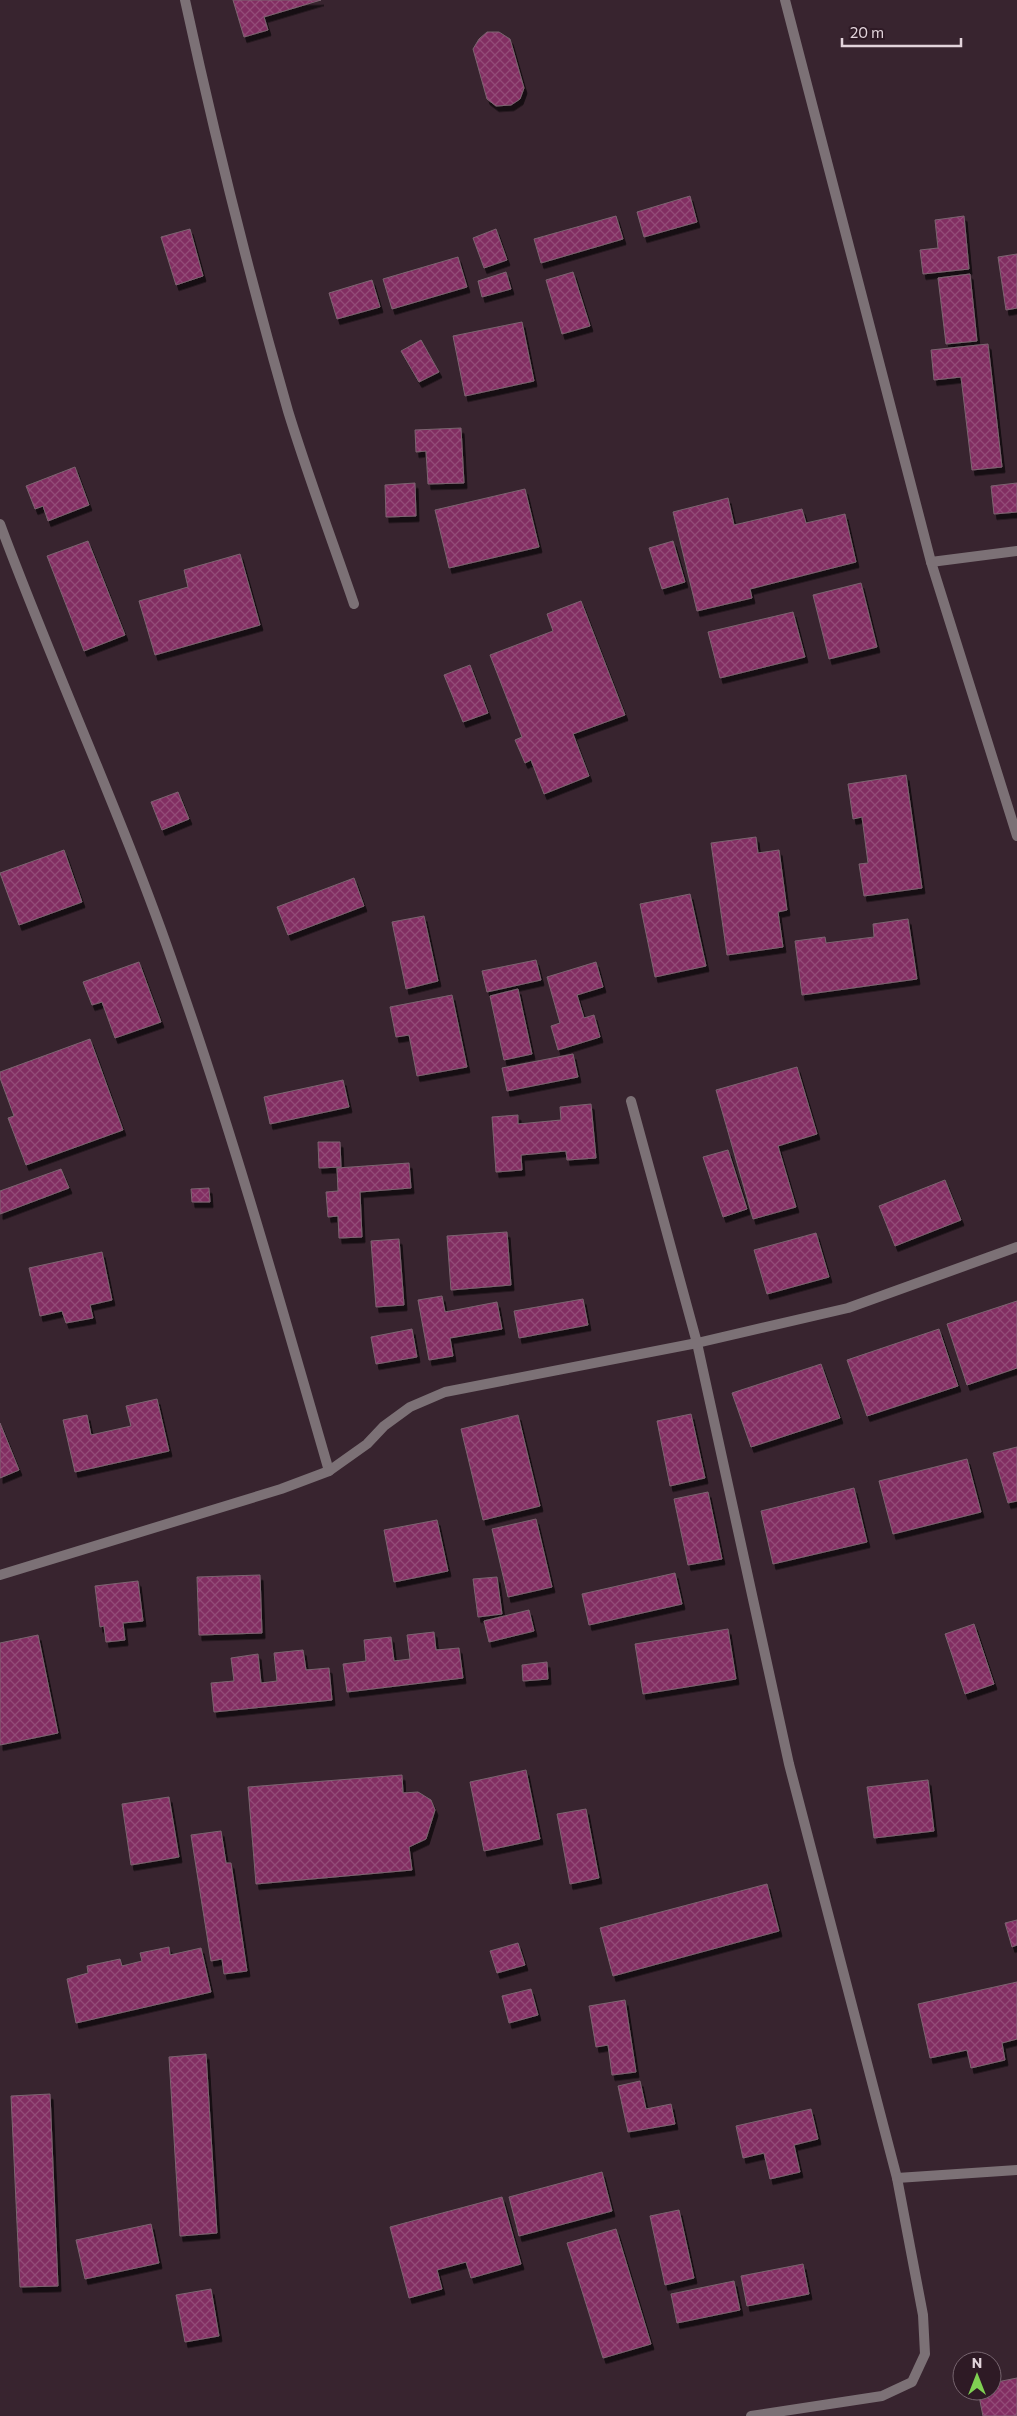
<svg xmlns="http://www.w3.org/2000/svg" width="1017" height="2416" font-family="Commissioner,sans-serif">
<defs>
<pattern id="building-cross-hatch" width="8" height="8" patternUnits="userSpaceOnUse" patternTransform="scale(1.25)"><rect width="8" height="8" fill="#822e62"/><path d="M0 0l8 8M0 8l8-8" fill="none" stroke="#934b78"/></pattern>
<filter id="shadow"><feDropShadow dx="3" dy="5.5" stdDeviation="0" flood-color="#0009"/></filter>
</defs>
<rect width="100%" height="100%" fill="#38242f"/>
<!-- building -->
<g fill="url(#building-cross-hatch)" stroke="#7c6470" filter="url(#shadow)">
<polygon points="233,0 321,0 264,17 268,30 244,37"/>
<polygon points="487,32 499,32 510,39 524,88 520,99 511,105 496,106 487,99 473,49 479,39"/>
<polygon points="690,196 697,222 644,237 637,212"/>
<polygon points="616,216 623,239 541,263 534,239"/>
<polygon points="964,216 969,269 923,274 920,250 938,248 935,220"/>
<polygon points="190,229 203,276 176,285 161,237"/>
<polygon points="496,229 507,260 484,268 473,238"/>
<polygon points="1017,254 1017,308 1006,310 998,257"/>
<polygon points="458,257 467,287 392,309 383,279"/>
<polygon points="506,272 511,289 482,297 478,281"/>
<polygon points="573,272 590,326 562,334 546,280"/>
<polygon points="970,274 977,341 946,344 938,278"/>
<polygon points="372,280 380,307 337,319 329,293"/>
<polygon points="522,322 534,381 465,396 453,336"/>
<polygon points="421,340 439,372 419,382 401,351"/>
<polygon points="988,344 1002,467 972,470 961,377 934,380 931,350"/>
<polygon points="461,428 464,483 428,484 426,451 416,452 415,430"/>
<polygon points="75,467 89,505 48,521 43,506 35,509 26,486"/>
<polygon points="415,483 416,516 386,517 385,485"/>
<polygon points="1017,483 1017,512 994,514 991,486"/>
<polygon points="525,489 539,547 449,568 435,510"/>
<polygon points="728,498 734,525 802,509 806,523 845,514 856,562 750,589 752,598 697,611 673,512"/>
<polygon points="88,541 125,635 84,651 47,556"/>
<polygon points="673,541 685,582 662,589 649,548"/>
<polygon points="240,554 260,625 155,655 139,601 188,587 184,570"/>
<polygon points="861,583 877,647 829,659 813,595"/>
<polygon points="581,601 625,715 573,734 589,776 544,794 531,760 525,763 515,740 522,737 490,655 553,631 547,614"/>
<polygon points="793,612 805,657 720,678 708,632"/>
<polygon points="470,665 488,713 463,722 444,675"/>
<polygon points="906,775 922,888 864,896 859,864 868,863 862,817 853,819 848,784"/>
<polygon points="178,792 189,819 162,830 151,802"/>
<polygon points="756,837 758,853 779,850 787,910 778,912 783,947 727,955 711,843"/>
<polygon points="64,850 82,902 19,925 0,873"/>
<polygon points="354,878 364,906 288,935 277,907"/>
<polygon points="690,894 706,966 655,977 640,904"/>
<polygon points="424,916 438,981 406,989 392,922"/>
<polygon points="908,919 917,979 802,995 795,941 825,937 826,943 874,937 873,924"/>
<polygon points="536,960 541,980 487,992 482,971"/>
<polygon points="139,962 161,1022 115,1038 102,1002 92,1005 83,982"/>
<polygon points="596,962 603,987 577,995 584,1018 594,1015 600,1037 558,1050 551,1026 560,1023 547,977"/>
<polygon points="518,989 532,1054 504,1060 490,996"/>
<polygon points="452,995 467,1067 417,1076 409,1035 396,1037 390,1007"/>
<polygon points="90,1039 123,1130 26,1165 8,1118 14,1116 0,1078 0,1072"/>
<polygon points="573,1054 578,1077 507,1091 502,1068"/>
<polygon points="797,1067 817,1134 778,1146 796,1207 753,1219 716,1090"/>
<polygon points="343,1080 349,1107 270,1124 264,1097"/>
<polygon points="591,1104 596,1158 567,1160 566,1151 521,1155 522,1170 496,1172 492,1117 518,1115 518,1124 561,1120 560,1107"/>
<polygon points="318,1142 340,1142 341,1167 319,1168"/>
<polygon points="728,1150 747,1209 723,1217 703,1157"/>
<polygon points="409,1163 411,1188 360,1192 362,1237 339,1238 338,1216 328,1217 326,1192 338,1191 337,1168"/>
<polygon points="61,1169 69,1188 0,1214 0,1191"/>
<polygon points="945,1180 961,1220 895,1246 879,1206"/>
<polygon points="209,1188 210,1202 192,1202 191,1189"/>
<polygon points="507,1232 511,1285 451,1290 447,1236"/>
<polygon points="816,1233 829,1277 767,1294 754,1250"/>
<polygon points="399,1239 404,1305 376,1307 371,1241"/>
<polygon points="102,1252 112,1300 90,1305 93,1318 66,1323 62,1311 40,1316 29,1268"/>
<polygon points="442,1296 445,1312 497,1302 502,1329 450,1338 453,1356 429,1360 418,1300"/>
<polygon points="583,1299 588,1325 519,1338 514,1311"/>
<polygon points="1017,1301 1017,1368 967,1385 947,1324"/>
<polygon points="412,1329 417,1357 376,1364 371,1337"/>
<polygon points="939,1329 958,1386 867,1416 847,1360"/>
<polygon points="821,1364 840,1418 751,1447 732,1393"/>
<polygon points="157,1399 169,1451 75,1472 63,1420 87,1415 91,1435 131,1426 126,1406"/>
<polygon points="691,1414 705,1478 670,1486 657,1421"/>
<polygon points="518,1415 540,1506 483,1520 461,1429"/>
<polygon points="0,1423 19,1470 0,1478"/>
<polygon points="1017,1447 1017,1501 1008,1503 993,1453"/>
<polygon points="967,1459 981,1512 893,1534 879,1481"/>
<polygon points="854,1488 867,1542 773,1564 761,1511"/>
<polygon points="708,1492 722,1559 688,1565 674,1499"/>
<polygon points="536,1519 552,1587 508,1597 492,1529"/>
<polygon points="437,1520 448,1571 394,1582 384,1530"/>
<polygon points="675,1573 682,1604 589,1625 582,1594"/>
<polygon points="260,1575 262,1633 199,1635 197,1577"/>
<polygon points="497,1577 502,1614 478,1617 473,1579"/>
<polygon points="138,1581 143,1621 123,1623 125,1640 106,1642 104,1626 100,1627 95,1586"/>
<polygon points="529,1610 534,1631 489,1642 484,1621"/>
<polygon points="974,1624 994,1684 965,1694 945,1634"/>
<polygon points="728,1629 736,1679 643,1694 635,1644"/>
<polygon points="434,1632 436,1650 459,1648 463,1678 347,1692 343,1664 366,1661 364,1640 391,1637 394,1661 410,1659 407,1635"/>
<polygon points="38,1635 58,1733 0,1745 0,1643"/>
<polygon points="303,1650 306,1670 329,1668 332,1700 214,1712 211,1683 234,1681 231,1658 258,1654 261,1683 277,1681 274,1653"/>
<polygon points="547,1662 548,1679 523,1681 522,1665"/>
<polygon points="526,1770 540,1839 484,1851 470,1782"/>
<polygon points="402,1775 403,1793 418,1792 431,1800 435,1810 426,1839 409,1847 412,1870 256,1884 248,1787"/>
<polygon points="928,1780 934,1831 874,1838 867,1787"/>
<polygon points="169,1797 179,1857 131,1865 122,1804"/>
<polygon points="586,1809 599,1878 570,1884 557,1814"/>
<polygon points="221,1831 226,1863 231,1863 247,1971 224,1974 222,1959 211,1961 191,1835"/>
<polygon points="767,1884 779,1931 613,1976 600,1928"/>
<polygon points="1017,1920 1017,1945 1012,1947 1005,1923"/>
<polygon points="518,1943 525,1965 497,1973 490,1951"/>
<polygon points="169,1947 170,1955 201,1948 211,1992 76,2023 67,1979 88,1973 87,1966 120,1959 122,1966 142,1961 140,1953"/>
<polygon points="1017,1982 1017,2039 1002,2043 1005,2060 971,2068 967,2050 930,2058 918,2004"/>
<polygon points="531,1989 538,2015 509,2023 502,1996"/>
<polygon points="625,2000 636,2072 612,2075 608,2045 596,2047 589,2006"/>
<polygon points="206,2054 217,2233 180,2236 169,2057"/>
<polygon points="640,2081 646,2109 671,2104 675,2124 628,2132 618,2086"/>
<polygon points="50,2094 58,2286 20,2287 11,2096"/>
<polygon points="811,2109 818,2139 794,2145 800,2172 770,2179 764,2153 743,2158 736,2126"/>
<polygon points="602,2172 612,2211 519,2236 509,2197"/>
<polygon points="502,2197 521,2264 471,2278 466,2262 437,2270 442,2289 409,2298 390,2227"/>
<polygon points="679,2210 694,2278 665,2285 650,2216"/>
<polygon points="151,2224 159,2263 85,2279 76,2240"/>
<polygon points="616,2229 651,2344 603,2358 567,2243"/>
<polygon points="803,2264 809,2294 747,2306 741,2276"/>
<polygon points="734,2281 740,2310 677,2323 671,2294"/>
<polygon points="211,2289 219,2336 185,2342 176,2295"/>
<polygon points="1017,2378 1017,2416 983,2416 978,2391 992,2391 992,2383"/>
</g>
<g fill="none" stroke-linecap="round" stroke-linejoin="round">
<!-- minor -->
<g stroke="#7c7176" stroke-width="10">
<path d="M185,0C215,138 249,275 288,411C308,476 332,540 354,604"/>
<polyline points="785,0 931,562 1017,836"/>
<path d="M0,524C56,675 125,822 177,975C234,1138 281,1305 329,1471"/>
<polyline points="931,562 1017,551"/>
<polyline points="631,1101 697,1343 789,1764 897,2178 923,2315 925,2354 912,2382 882,2396 751,2416"/>
<polyline points="0,1575 281,1489 329,1471 367,1444 384,1426 410,1407 445,1392 697,1343 848,1308 1017,1247"/>
<polyline points="897,2178 1017,2170"/>
</g>
</g>
<!-- north arrow -->
<g transform="translate(977 2376)"><circle r="24" fill="#2e1a25" stroke="#76646e"/>
<path d="M0-4L9 19L0 12L-9 19Z" fill="#7fd052"/>
<text y="-8" font-size="14" font-weight="bold" text-anchor="middle" fill="#e2d4db">N</text>
</g>
<!-- scale -->
<path d="M842 38v8h119v-8" fill="none" stroke="#e2d4db" stroke-width="2.5"/>
<text x="850" y="38" font-size="15" fill="#e2d4db" stroke="#2e1a25" stroke-width="4" paint-order="stroke">20 m</text>
</svg>
